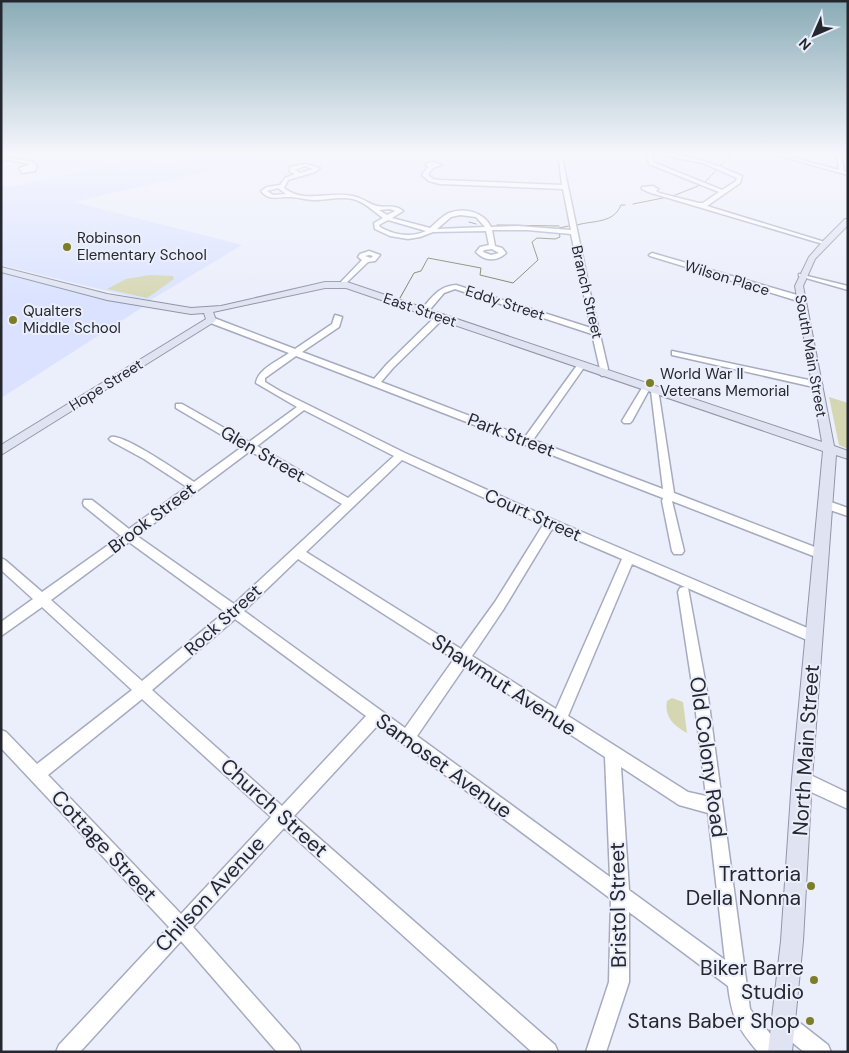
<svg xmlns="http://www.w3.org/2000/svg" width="849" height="1053" font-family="'DM Sans',sans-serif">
<rect width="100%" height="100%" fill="#ebeefb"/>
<!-- built -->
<g fill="#dae2ff">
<polygon points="206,155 276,155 74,202 242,245 149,301 1,265 1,185 9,187 114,165 124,172"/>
<polygon points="1,272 114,301 143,307 1,398"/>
</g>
<!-- green -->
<g fill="#d5d7b2">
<polygon points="150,275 173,276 174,279 147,298 107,289 126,279"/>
<polygon points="829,397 848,403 848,449 839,445"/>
<path d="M672,698L683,702L687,733C674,726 664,717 667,701Z"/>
</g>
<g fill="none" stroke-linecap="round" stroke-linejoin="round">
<!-- stream -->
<g stroke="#787a5a" stroke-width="1">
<polyline points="633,204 673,196 703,184 731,155"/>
<polyline points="469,222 476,224"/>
<polyline points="497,225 559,226"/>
<path d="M577,225C594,220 613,224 621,205H625"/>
<polyline points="559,228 569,226"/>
<polyline points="400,298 414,273 421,271 428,258 481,268 480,275 513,283 538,260 532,242 537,238 555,239 560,237 559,232"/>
</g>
<!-- minor casing -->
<g stroke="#a6abc0" stroke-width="3">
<g id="minor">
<path d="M564,155H569L563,160L565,172L590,292L608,369L605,375L602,376L598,373L600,369L592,334L455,289L444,293L427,313L420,311C431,299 438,286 456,285L591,328L571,234L527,230H492L495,246L502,248L506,253C497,262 484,261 476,252L480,247L489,245L486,231L433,232L420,237L408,239L390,236L375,229L374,223L383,218C373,211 365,202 353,199C340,196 327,200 314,200C306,200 298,197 290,197C279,196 270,202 261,191L267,187L280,185L285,178L295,174L290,172V167L305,164L320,168L315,172L288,180L284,188C304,204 329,191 352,196C361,197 371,205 377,206C387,208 394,204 403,211L392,218L430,228C436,223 442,216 449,213C464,207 484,212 491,227L518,226L571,230L563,189L440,184L429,181L422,175L428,167L425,164L433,162L442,165L433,168L428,175L433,179L440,180L562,185L559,160ZM305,166L313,169L300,173L295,170ZM278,188L286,194L273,195L267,191ZM390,209L395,211L387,215L379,210ZM460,215L476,217L485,227L437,229L451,217ZM388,220L426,231C410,238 394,235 380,227L379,225ZM492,249L499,253L491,255L483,252L484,250Z"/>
<path d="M649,155H654L652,157L653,162L722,190L736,181L737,178L703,163L662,155C690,153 716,165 742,176L740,183L707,206L828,243L823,244L648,192L642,189V187L653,186L658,189L656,191L659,193L699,203H703L719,192L649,164L647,157Z"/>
<polygon points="776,155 783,155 839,170 837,155 841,155 844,171 848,172 848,175"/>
<polygon points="1,157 33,162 37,166 35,171 22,173 19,168 31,164 3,159"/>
<path d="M369,251L380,255L375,261L368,262L343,286H339V284L362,260L358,257L360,254ZM369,255L373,256L371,258L365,256Z"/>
<polygon points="652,253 804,297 805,299 798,301 650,256 649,255"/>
<polygon points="799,274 848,286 848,290 799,276"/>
<path d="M335,315L342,317L339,327L302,352L374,379L387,364L437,315H443V319L393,368L381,382L525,437L578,364H584L585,366L533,440L663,489L651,391L655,388L658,389L674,493L825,551L827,554L825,557L821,559L672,501L684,551L682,554H674L672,551L662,501L663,498L296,356L265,378V382L280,391L405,453L554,520L819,633L821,637L819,641L814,643L632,564L568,716L688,792L706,796L694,697L678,592L680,588L684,587L688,588L708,697L750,1009C760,1023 775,1036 781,1052H758C737,1027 732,1018 728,986L629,912V982L606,1052H586L609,982L611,899L378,725L294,816L555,1045L558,1052H532L284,828L193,927L298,1045L301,1052H277L181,941L80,1052H56L59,1045L169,927L1,748V730L6,732L37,764L132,690L42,607L1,636V622L33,599L1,570V558L5,560L42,592L121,536L84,506L83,503L84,500H92L129,529L187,487L144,459L111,441L109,439L111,437C124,434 180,473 194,482L242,447L176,408V404H182L249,442L297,407L256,383C258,369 278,361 289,353L208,322V318H214L295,349L332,324ZM304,410L394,456L348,498L257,446ZM250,451L342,504L234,604L137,536ZM402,460L543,525L495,602L461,649L306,552ZM552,529L622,559L556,709L472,656L503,610ZM129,542L225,612L142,681L51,600ZM298,559L454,659L405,728L244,611ZM235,619L366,716L282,806L152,690ZM465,666L605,757L610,877L417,736ZM142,699L271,817L181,914L48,775ZM621,767L679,805L708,813L725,960L629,890Z"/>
<polygon points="672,351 818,382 822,385 818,388 672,355"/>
<polygon points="646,385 650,388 632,421 630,423 624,423 622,421 642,388"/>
<polygon points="825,500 848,508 848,516 821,507 820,504"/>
<polygon points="802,771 848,793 848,809 796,785 794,779 796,773"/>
<polygon points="784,1013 791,1016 828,1045 831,1052 804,1052 777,1030 774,1023 777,1016"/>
</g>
</g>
<!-- major casing -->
<g stroke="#9196a9" stroke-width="2">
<polygon id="major" points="845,219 848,219 848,225 815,259 803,286 834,446 848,451 848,459 836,455 812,779 803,941 792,1052 768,1052 781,941 792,779 823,451 346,288 325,288 213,312 216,320 214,322 1,455 1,445 206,319 204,313 191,314 107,300 1,272 1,267 107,294 191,308 221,306 325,282 347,282 822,442 795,286 809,257 823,241"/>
</g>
<!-- minor -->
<use href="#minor" fill="#fff" fill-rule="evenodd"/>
<!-- major -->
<use href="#major" fill="#e0e4f2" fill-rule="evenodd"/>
</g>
<!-- sky -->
<linearGradient id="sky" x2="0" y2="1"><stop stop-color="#89abb6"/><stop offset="0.51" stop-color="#f6f7fd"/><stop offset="1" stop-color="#f6f7fd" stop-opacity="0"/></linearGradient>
<rect width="849" height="302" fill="url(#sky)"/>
<!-- markers -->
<g fill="#7c7d26" stroke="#ebeefb" stroke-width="2">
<circle cx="67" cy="247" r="5"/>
<circle cx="13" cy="320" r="5"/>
<circle cx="650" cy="383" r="5"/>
<circle cx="811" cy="886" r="5"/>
<circle cx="814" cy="980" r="5"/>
<circle cx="810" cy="1021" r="5"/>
</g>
<g text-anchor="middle" stroke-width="4" stroke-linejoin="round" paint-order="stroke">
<!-- far-poi labels -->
<g font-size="15" fill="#25272f" stroke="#ebeefb" text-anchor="start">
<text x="77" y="243">Robinson<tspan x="77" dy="17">Elementary School</tspan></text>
<text x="23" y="316">Qualters<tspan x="23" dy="17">Middle School</tspan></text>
<text x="660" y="379">World War II<tspan x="660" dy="17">Veterans Memorial</tspan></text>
</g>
<!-- far-street labels -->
<g font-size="15" fill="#25272f" stroke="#ebeefb">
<text transform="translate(727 278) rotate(17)" y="5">Wilson Place</text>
<text transform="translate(587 292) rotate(77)" y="5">Branch Street</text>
<text transform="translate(505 303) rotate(18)" y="5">Eddy Street</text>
<text transform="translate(420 310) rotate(19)" y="5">East Street</text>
<text transform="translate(811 356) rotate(80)" y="5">South Main Street</text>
<text transform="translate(106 385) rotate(-32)" y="5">Hope Street</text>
</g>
<!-- street labels -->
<g font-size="18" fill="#25272f" stroke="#ebeefb">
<text transform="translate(511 435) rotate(21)" y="6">Park Street</text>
<text transform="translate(263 454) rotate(30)" y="6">Glen Street</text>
<text transform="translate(533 515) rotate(24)" y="6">Court Street</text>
<text transform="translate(152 518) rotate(-37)" y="6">Brook Street</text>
<text transform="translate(223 620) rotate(-42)" y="6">Rock Street</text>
</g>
<!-- near-street labels -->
<g font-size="21" fill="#25272f" stroke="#ebeefb">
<text transform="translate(504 685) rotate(33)" y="7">Shawmut Avenue</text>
<text transform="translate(806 750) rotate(-86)" y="7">North Main Street</text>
<text transform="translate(708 757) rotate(82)" y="7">Old Colony Road</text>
<text transform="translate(444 766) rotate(36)" y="7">Samoset Avenue</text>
<text transform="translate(274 808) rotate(42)" y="7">Church Street</text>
<text transform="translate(104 846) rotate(47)" y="7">Cottage Street</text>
<text transform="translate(210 894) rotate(-47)" y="7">Chilson Avenue</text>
<text transform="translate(618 905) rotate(-91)" y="7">Bristol Street</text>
</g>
<!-- near-poi labels -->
<g font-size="21" fill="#25272f" stroke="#ebeefb" text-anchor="end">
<text x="801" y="881">Trattoria<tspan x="801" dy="24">Della Nonna</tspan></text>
<text x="804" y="975">Biker Barre<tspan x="804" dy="24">Studio</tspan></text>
<text x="800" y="1028">Stans Baber Shop</text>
</g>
</g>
<!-- border -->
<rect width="849" height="1053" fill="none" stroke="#25272f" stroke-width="5"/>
<!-- north arrow -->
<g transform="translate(814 35) rotate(225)" stroke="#ebeefb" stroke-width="4" paint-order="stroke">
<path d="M0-4L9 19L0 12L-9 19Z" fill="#25272f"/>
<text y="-8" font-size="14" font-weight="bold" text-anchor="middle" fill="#25272f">N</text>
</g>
</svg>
